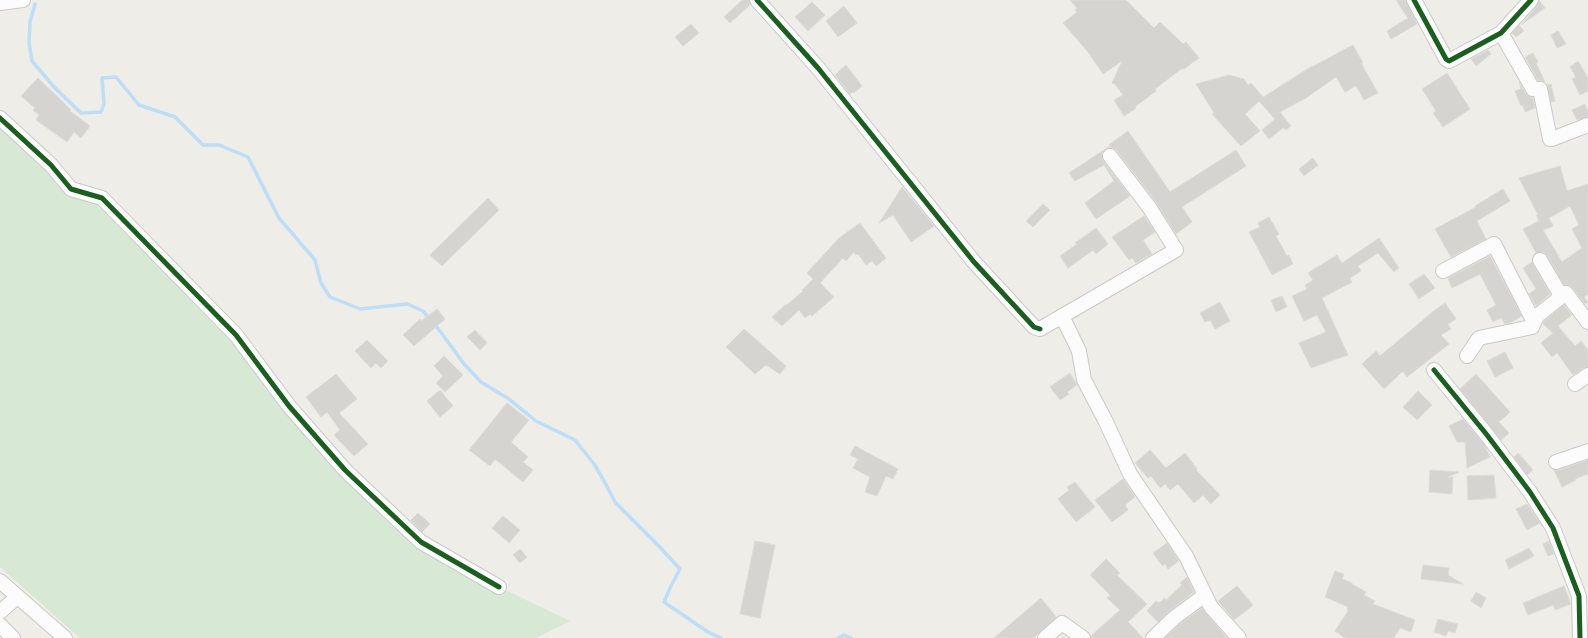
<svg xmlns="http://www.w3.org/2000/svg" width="1588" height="638" font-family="Raleway,sans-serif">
<rect width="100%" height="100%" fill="#eeede8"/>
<!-- green -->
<polygon fill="#d7e9d5" points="0,118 71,189 102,198 236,335 289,406 421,542 499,587 570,621 536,638 80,638 0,567"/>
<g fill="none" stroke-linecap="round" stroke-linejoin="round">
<!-- stream -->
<g stroke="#beddf6" stroke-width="3.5">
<polyline points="35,4 30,22 29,42 32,61 55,88 81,113 101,112 104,104 102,78 116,77 139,105 175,117 203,145 219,145 248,157 279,218 315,260 321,283 330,297 360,309 407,304 423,311 440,331 464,364 481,382 509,399 536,421 575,440 594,464 604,481 615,502 657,544 680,569 670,588 664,602 708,632 721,638"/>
<polyline points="838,638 844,635 851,638"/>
</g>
</g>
<!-- building -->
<g fill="#d5d4d1" stroke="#dddcd8" fill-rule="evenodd">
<polygon points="742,0 749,0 750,5 730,23 724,17"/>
<polygon points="1070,0 1126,0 1154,28 1160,22 1183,44 1186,42 1199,58 1184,69 1181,69 1155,89 1156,91 1136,106 1135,109 1124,116 1114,100 1123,95 1115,84 1112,83 1122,61 1103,74 1088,52 1063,23 1077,12 1075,10 1077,8"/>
<polygon points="1396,0 1406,0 1417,24 1391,39 1387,31 1408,18"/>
<polygon points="1539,0 1545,8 1521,25 1537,6"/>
<polygon points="812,2 825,15 808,31 795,17"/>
<polygon points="844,6 857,23 838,37 826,21"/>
<polygon points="691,24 699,33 683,46 675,37"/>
<polygon points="1519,25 1524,31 1516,37 1512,33"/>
<polygon points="1558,31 1566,44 1557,48 1551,35"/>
<polygon points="1353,45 1363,63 1361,63 1378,93 1364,100 1356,86 1345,92 1336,77 1306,98 1280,112 1291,126 1286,130 1283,128 1269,139 1262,130 1275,119 1259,101 1245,114 1260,131 1241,146 1212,114 1214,113 1196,84 1229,75 1244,79 1248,85 1251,83 1263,97 1262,98 1312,66 1312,67"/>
<polygon points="1488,50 1491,54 1476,66 1471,59"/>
<polygon points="1533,53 1538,62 1536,63 1545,82 1538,80 1525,57"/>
<polygon points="1578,61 1588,78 1588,91 1580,95 1572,79 1576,77 1570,67"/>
<polygon points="846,65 862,86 854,93 853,92 850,94 835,75"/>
<polygon points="1447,73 1470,109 1443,127 1433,113 1436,111 1422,89"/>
<polygon points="38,78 63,102 71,110 70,111 90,126 81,138 74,132 67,142 36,120 39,115 33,110 35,108 21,96"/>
<polygon points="1519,82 1526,94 1533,98 1535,108 1525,112 1523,105 1521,106 1515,91 1521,89"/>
<polygon points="1551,84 1555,101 1551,102 1547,85"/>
<polygon points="1585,104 1588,111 1588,117 1577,120 1572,110"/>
<polygon points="1128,131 1170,192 1236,150 1246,166 1182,207 1192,222 1176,234 1156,202 1117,151 1113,148 1109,148 1105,150 1102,153 1103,161 1130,196 1096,219 1085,203 1114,181 1104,165 1075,181 1069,173 1110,146 1109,145"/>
<polygon points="1313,158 1318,165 1304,176 1299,169"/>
<path d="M1560,166L1567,191L1588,184V294L1584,297L1588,302L1585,304L1572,287L1569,285H1564L1547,255L1544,252L1536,253L1523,229L1539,221L1536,215H1538L1519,178ZM1570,206L1579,225L1572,229L1582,248L1562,262L1543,230L1553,226L1549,218Z"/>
<polygon points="902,187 934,226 911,242 893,215 879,223"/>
<polygon points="1503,189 1510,201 1477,221 1486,239 1451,257 1435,229 1476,207 1475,206"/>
<polygon points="488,198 499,210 442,266 430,255"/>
<polygon points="1043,204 1050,210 1033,227 1026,221"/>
<polygon points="1144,216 1155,232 1143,240 1152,254 1136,263 1132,258 1129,260 1112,237"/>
<polygon points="1269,217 1279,234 1276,236 1287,256 1289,255 1293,264 1272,275 1249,232 1260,227 1258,223"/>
<polygon points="860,223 886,258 876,266 872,261 866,265 858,254 856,255 854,252 846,261 843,258 820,283 834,297 812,316 810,314 805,318 799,310 782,326 772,317 786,304 787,305 803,291 802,290 813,279 807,273 839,238"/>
<polygon points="1096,228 1108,244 1096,254 1093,250 1068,268 1060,256 1077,244 1075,243"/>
<polygon points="1379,238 1399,268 1394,272 1378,253 1358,266 1361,271 1350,278 1352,282 1322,298 1348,355 1311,368 1299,343 1326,332 1317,315 1304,321 1292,296 1307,289 1305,285 1313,280 1308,273 1337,255 1342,263"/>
<polygon points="1490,256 1522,316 1510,323 1505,324 1501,318 1493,322 1487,310 1496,305 1480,274 1452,288 1448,278"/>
<polygon points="1532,262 1550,294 1536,306 1529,294 1536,289 1523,268"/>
<polygon points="1424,274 1435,288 1419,299 1409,284"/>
<polygon points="1282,296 1287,307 1276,312 1271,300"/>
<polygon points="1220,302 1230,321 1215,329 1210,320 1205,322 1200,313"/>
<polygon points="1445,303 1456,319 1448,324 1451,329 1441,335 1449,344 1407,377 1403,371 1384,389 1362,364 1376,351 1380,356 1435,310"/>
<polygon points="1564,305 1572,315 1558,326 1575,346 1581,341 1588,350 1588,367 1583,368 1573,375 1557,353 1552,357 1541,343 1553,333 1543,324 1544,321"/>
<polygon points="437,309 445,319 414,346 403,335 420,319 421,321"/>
<polygon points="744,329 786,366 780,374 766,365 755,374 726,347"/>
<polygon points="475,330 487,343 480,350 467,337"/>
<polygon points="367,340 388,361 381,368 376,363 371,368 355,351"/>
<polygon points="1505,352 1513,368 1495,377 1487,361"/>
<polygon points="444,356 463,375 445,392 436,383 443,376 434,366"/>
<polygon points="1070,373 1077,385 1067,392 1069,394 1060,400 1050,387"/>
<polygon points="336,374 357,399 339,413 368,444 354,456 334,435 340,430 327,412 321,417 306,397"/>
<polygon points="1476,374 1510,412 1499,422 1509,433 1501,440 1460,389"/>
<polygon points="440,390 453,406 440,417 427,401"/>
<polygon points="1418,391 1432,405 1417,420 1403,407"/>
<polygon points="507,403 529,420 511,442 528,457 523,462 533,470 523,482 495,459 490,466 469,450"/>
<polygon points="1463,419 1484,444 1490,457 1467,468 1465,442 1457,442 1449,426"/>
<polygon points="855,446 898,469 893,479 886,476 877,496 865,492 870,477 853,468 858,459 850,455"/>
<polygon points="1150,450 1166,468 1185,453 1197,469 1196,470 1220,495 1211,504 1203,495 1194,503 1178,484 1170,490 1165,484 1160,488 1151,476 1148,478 1135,463"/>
<polygon points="1518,453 1533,470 1527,475 1514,457"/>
<polygon points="1588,460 1588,474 1575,479 1576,480 1562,487 1554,470 1559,470"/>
<polygon points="1430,470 1459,472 1448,477 1453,477 1452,494 1429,492"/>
<polygon points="1494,475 1496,498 1468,500 1467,476"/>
<polygon points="1123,479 1135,497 1125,505 1128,510 1112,522 1095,500"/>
<polygon points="1075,482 1095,507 1076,522 1058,499 1069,490 1067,487"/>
<polygon points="1527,504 1540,523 1527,530 1516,509"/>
<polygon points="418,513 430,524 422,532 411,520"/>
<polygon points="503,516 520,530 509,543 492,528"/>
<polygon points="755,541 775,545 760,618 740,614"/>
<polygon points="1549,541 1554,554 1548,556 1543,544"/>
<polygon points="1167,543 1179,561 1168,569 1165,564 1163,566 1160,563 1153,553"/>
<polygon points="1529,548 1534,556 1509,569 1505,560"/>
<polygon points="520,549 527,557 520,563 513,555"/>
<polygon points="1106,559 1120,573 1117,575 1147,604 1128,622 1143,638 1091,638 1091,636 1120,610 1107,598 1110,595 1090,575"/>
<polygon points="1423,565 1449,568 1448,575 1463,584 1421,579"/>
<polygon points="1335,571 1344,574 1342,579 1352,583 1352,584 1366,592 1364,595 1375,601 1373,604 1415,620 1411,632 1400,628 1394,638 1345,638 1335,631 1348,611 1347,610 1348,607 1325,597"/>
<polygon points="1187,577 1194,592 1169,611 1158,622 1147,611 1156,601 1159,603 1165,598 1166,600 1182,585 1180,583"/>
<polygon points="1237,586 1253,605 1234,620 1218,601"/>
<polygon points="1564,586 1571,604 1555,610 1553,605 1528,615 1523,603"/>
<polygon points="1476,592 1486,598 1481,608 1471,601"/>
<polygon points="1041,598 1056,617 1037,635 1033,638 994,638"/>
<polygon points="1202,608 1227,638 1165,638 1179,625"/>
<polygon points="1438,619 1458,624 1455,633 1448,631 1446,636 1434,632"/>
</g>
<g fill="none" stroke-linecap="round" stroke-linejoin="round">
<!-- minor casing -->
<g stroke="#cac9c9" stroke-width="16">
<g id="minor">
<polyline points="757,0 818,68 974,262 1034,327 1040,329 1176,250 1149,207 1110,156"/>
<polyline points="1414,0 1446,59 1449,61 1501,33 1531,0"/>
<polyline points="0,3 23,0"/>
<polyline points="1501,33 1533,89 1540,89 1550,139 1552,139 1588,125"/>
<polyline points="0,118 51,165 71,189 102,198 236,335 289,406 345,470 421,542 499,587"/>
<polyline points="1540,260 1560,294 1566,293 1588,322"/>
<polyline points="1443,271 1494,244 1534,322"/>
<polyline points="1062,316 1079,351 1084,380 1106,422 1130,474 1186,556 1211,607 1239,638"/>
<polyline points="1467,356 1479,338 1532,327 1537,316 1566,293"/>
<polyline points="1434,370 1487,435 1530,492 1553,528 1579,596 1580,638"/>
<polyline points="1575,384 1588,375"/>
<polyline points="1556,462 1588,451"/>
<polyline points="0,581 65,638"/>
<polyline points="0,612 17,597"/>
<polyline points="0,625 13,638"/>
<polyline points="1045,638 1062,623 1083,638"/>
<polyline points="1153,638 1174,618 1205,595"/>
</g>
</g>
<!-- minor -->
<use href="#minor" stroke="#fcfcfc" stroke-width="14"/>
<!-- cycleway casing -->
<g stroke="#fff" stroke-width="8">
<g id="cycleway">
<polyline points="757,0 818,68 974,262 1034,327 1040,329"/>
<polyline points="1414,0 1446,59 1449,61 1501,33 1531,0"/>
<polyline points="0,118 51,165 71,189 102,198 236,335 289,406 345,470 421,542 499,587"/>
<polyline points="1434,370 1487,435 1530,492 1553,528 1579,596 1580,638"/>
</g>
</g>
<!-- cycleway -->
<use href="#cycleway" stroke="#1b5e20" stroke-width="5"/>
</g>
</svg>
